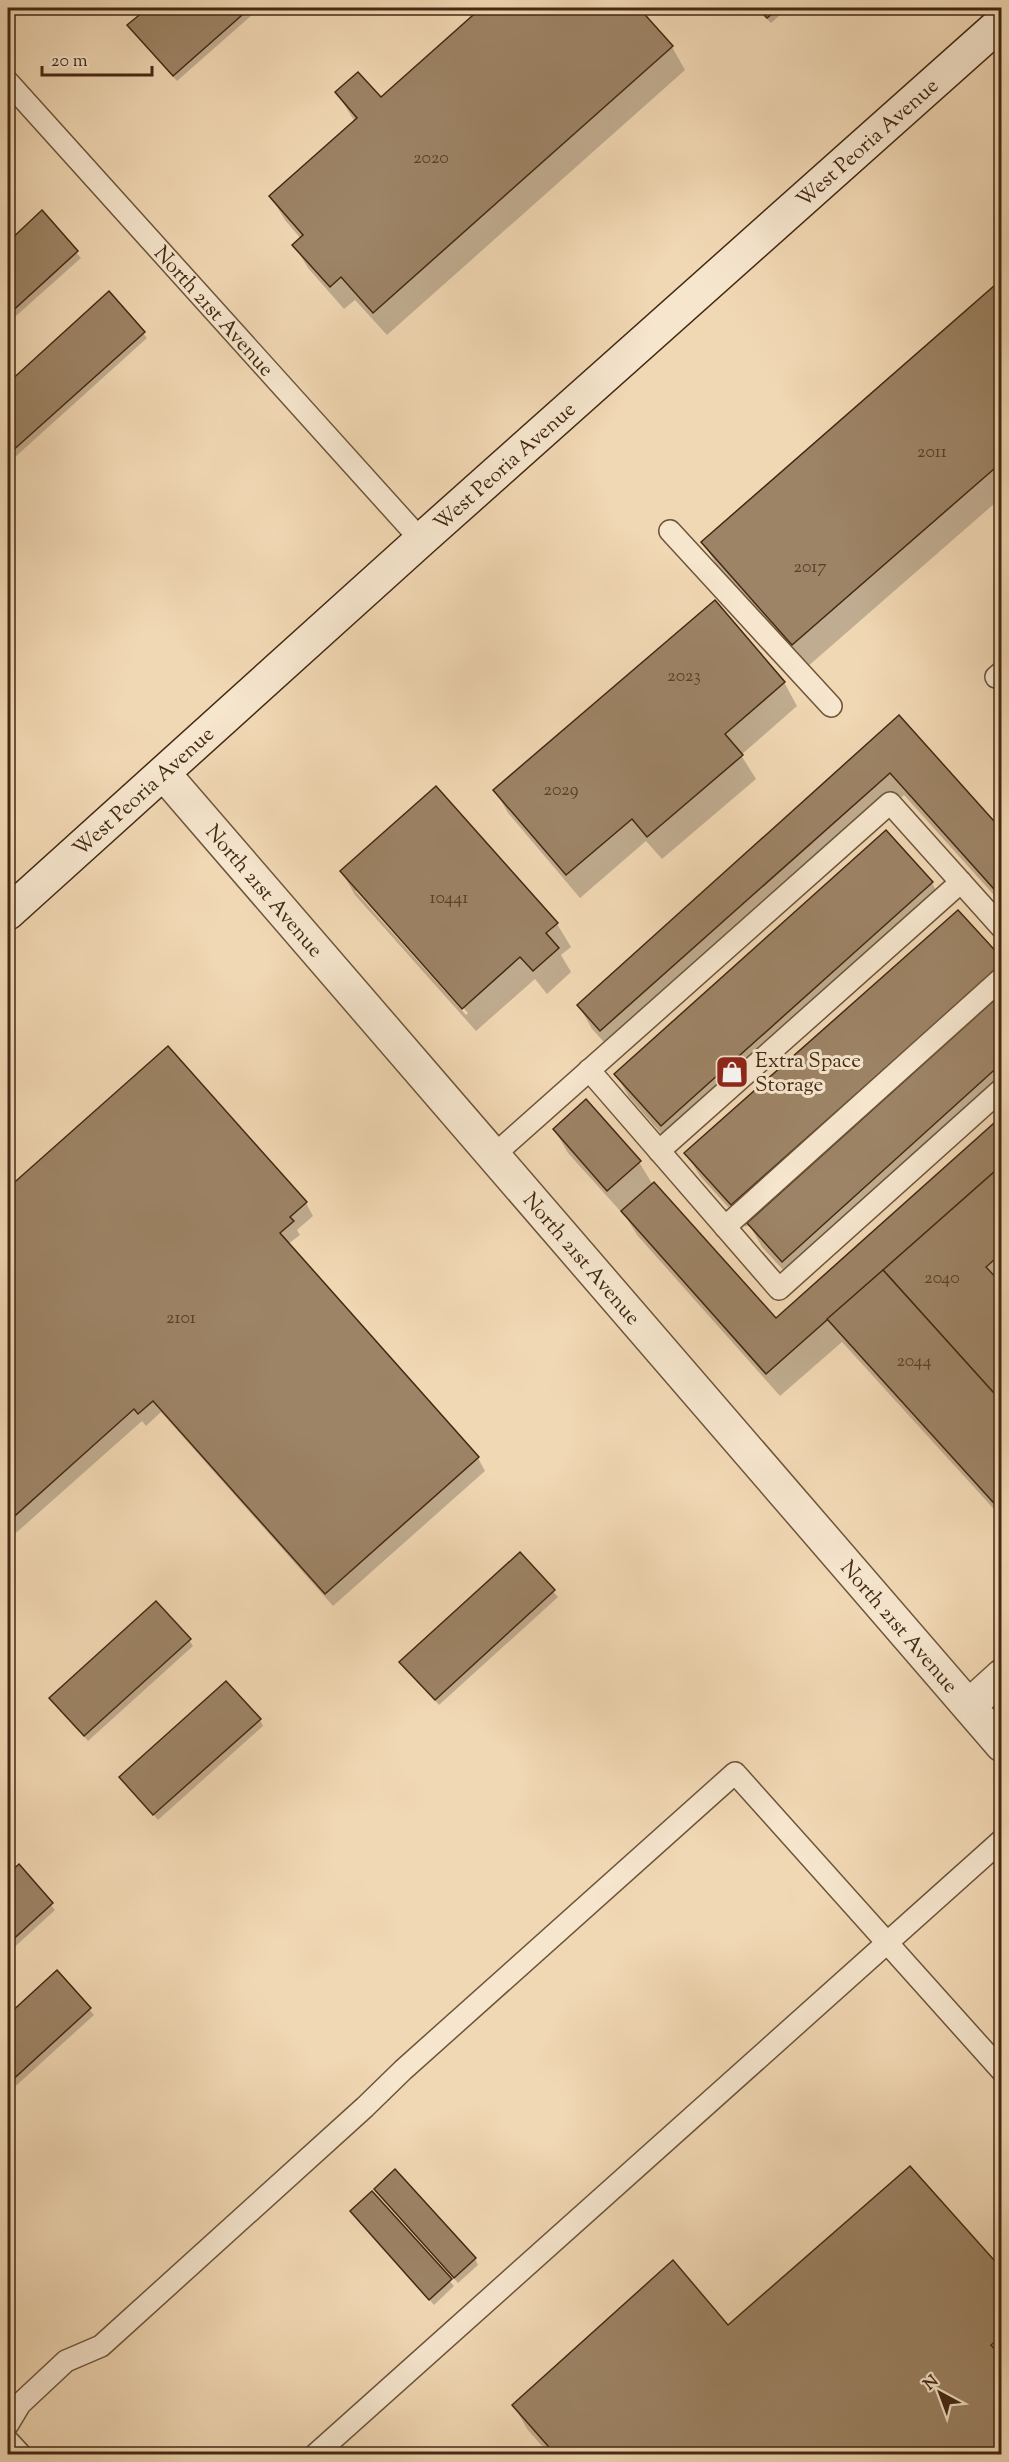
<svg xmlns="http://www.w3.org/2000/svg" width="1009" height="2462" font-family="'Sorts Mill Goudy',serif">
<rect width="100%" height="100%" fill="#f1d8b4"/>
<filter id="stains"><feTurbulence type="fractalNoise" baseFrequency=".00333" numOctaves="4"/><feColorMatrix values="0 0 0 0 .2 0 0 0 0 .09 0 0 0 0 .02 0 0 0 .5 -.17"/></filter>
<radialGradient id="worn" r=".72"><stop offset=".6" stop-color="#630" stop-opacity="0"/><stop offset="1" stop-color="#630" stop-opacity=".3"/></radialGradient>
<!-- shadow -->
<g fill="#0003" fill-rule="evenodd">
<polygon points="150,8 260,8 177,81 129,26"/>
<polygon points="484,8 637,8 672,47 685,70 387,335 355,300 344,309 308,268 294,245 301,239 285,220 271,197 355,122 337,93 381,99"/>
<polygon points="756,8 788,8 771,23"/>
<polygon points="8,173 12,181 8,185"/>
<polygon points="42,213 81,258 8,323 8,244"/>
<polygon points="1002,281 1002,497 806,668 717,566 703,542"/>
<polygon points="109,293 147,338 14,458 8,451 8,385"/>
<polygon points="784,682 797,706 741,755 756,779 662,859 646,841 580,898 508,813 495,790"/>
<polygon points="899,717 1002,833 1002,904 904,795 614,1053 592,1029 579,1006"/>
<path d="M342,872L557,924L571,947L561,955L571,972L547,994L535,979L476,1031L355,895ZM355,891H359L468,1013L466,1015Z"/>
<polygon points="932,883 945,906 675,1149 629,1097 616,1074"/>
<polygon points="1002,961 1002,1098 796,1284 762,1247 749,1224 746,1227 700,1176 686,1153"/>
<polygon points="168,1048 306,1203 313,1216 297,1230 300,1235 288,1244 478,1458 485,1471 333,1606 161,1412 146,1426 142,1421 8,1540 8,1190"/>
<polygon points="1002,1118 1002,1518 842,1342 780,1396 637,1235 623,1212 622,1213 568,1153 554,1129 639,1162 653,1185 776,1320"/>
<polygon points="520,1554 558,1597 439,1705 401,1662"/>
<polygon points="189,1640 193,1646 88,1741 55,1704"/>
<polygon points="260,1720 263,1726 158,1820 121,1778"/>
<polygon points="19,1866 55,1910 8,1953 8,1876"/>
<polygon points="57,1972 94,2015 8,2093 8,2017"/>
<polygon points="376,2189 475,2259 478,2265 458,2283"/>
<polygon points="372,2193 454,2286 434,2305 352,2211"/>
<polygon points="1002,2271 1002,2454 549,2454 527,2429 514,2406 728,2327"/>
</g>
<!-- building -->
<g fill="#9d8466" stroke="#432912" stroke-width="1.5">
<polygon points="148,8 250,8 173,76 127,25"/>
<polygon points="481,8 639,8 673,46 373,313 341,277 330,287 292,245 303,235 269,196 357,118 335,92 358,72 381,97"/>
<polygon points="757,8 779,8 767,18"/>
<polygon points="42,210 78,251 8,315 8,242"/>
<polygon points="1002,279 1002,462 792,645 701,542"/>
<polygon points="109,291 145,332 10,453 8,451 8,383"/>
<polygon points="715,600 785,682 725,734 743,755 647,837 632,819 566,875 493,790"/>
<polygon points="899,715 1002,830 1002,898 890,773 600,1031 577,1005"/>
<polygon points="436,786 558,923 546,933 559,948 533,971 520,957 462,1009 340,871"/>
<polygon points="886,830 933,882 661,1126 614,1074"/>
<polygon points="958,910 1002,958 1002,965 731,1205 684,1153"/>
<polygon points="1002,993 1002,1063 782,1262 747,1223"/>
<polygon points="168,1046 307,1202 290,1217 294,1221 280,1233 479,1457 325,1594 153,1401 138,1414 134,1409 8,1522 8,1188"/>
<polygon points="586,1099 641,1161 607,1191 553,1129"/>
<polygon points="1002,1116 1002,1165 766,1374 621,1211 654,1182 776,1318"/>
<polygon points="1002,1165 1002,1253 986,1267 1002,1284 1002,1402 883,1270"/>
<polygon points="883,1270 1002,1402 1002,1512 827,1319"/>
<polygon points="520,1552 555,1590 435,1700 399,1662"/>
<polygon points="156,1601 191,1639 84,1736 49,1698"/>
<polygon points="226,1681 261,1719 153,1815 119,1777"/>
<polygon points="19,1864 53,1903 8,1944 8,1874"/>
<polygon points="57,1970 91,2008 8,2084 8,2015"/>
<polygon points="910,2166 1002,2269 1002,2336 991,2345 1002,2357 1002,2454 555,2454 512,2405 673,2260 728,2325"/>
<polygon points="395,2169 476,2258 454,2278 374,2189"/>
<polygon points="372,2191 452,2279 429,2300 350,2211"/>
</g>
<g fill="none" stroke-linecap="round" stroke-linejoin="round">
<!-- lane casing -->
<g stroke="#6e553a" stroke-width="24">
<g id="lane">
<path id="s1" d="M8,82L421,540"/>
<polyline points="670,531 831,706"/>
<polyline points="996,677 1002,672"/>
<polyline points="589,1070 779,1289 1002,1089"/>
<polyline points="659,1151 961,882"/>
<polyline points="494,1155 890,803 1002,928"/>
<polyline points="725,1227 1002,978"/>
<polyline points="8,2424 20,2404 66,2361 101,2346 365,2107 403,2070 735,1773 1002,2071"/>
<polyline points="8,2441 20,2454"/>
<polyline points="316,2454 1002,1840"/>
</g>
</g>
<!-- street casing -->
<g stroke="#6e553a" stroke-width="36">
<g id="street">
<path id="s2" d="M164,774L1002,1745"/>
<polyline points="969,1706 1002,1676"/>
</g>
</g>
<!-- secondary casing -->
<g stroke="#432912" stroke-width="36">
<g id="secondary">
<path id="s3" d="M8,913L421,540L1002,22"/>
</g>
</g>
<!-- lane -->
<use href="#lane" stroke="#f6e6ce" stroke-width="21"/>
<!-- street -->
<use href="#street" stroke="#f6e6ce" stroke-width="33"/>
<!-- secondary -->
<use href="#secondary" stroke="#f6e6ce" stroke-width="33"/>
</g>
<!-- icons -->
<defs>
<g id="shop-square" transform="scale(1.725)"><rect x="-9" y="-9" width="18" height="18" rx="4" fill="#8f2418" stroke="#f6e6ce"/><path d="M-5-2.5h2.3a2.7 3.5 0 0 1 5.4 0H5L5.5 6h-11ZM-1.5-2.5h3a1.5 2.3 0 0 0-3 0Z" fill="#fff"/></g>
</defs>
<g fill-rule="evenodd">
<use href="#shop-square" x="732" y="1072"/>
</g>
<g text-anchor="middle" stroke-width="6" stroke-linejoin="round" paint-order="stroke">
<!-- number labels -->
<g font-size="18" fill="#5a4027">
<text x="431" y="163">2020</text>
<text x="932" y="457">2011</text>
<text x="810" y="572">2017</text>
<text x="684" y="681">2023</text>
<text x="561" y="795">2029</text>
<text x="449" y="903">10441</text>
<text x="942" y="1283">2040</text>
<text x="181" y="1323">2101</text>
<text x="914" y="1366">2044</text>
</g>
<!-- street labels -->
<g font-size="21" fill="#432912" stroke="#f6e6ce">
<text dy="7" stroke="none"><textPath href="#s3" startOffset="1154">West Peoria Avenue</textPath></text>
<text dy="7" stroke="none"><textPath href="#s1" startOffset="308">North 21st Avenue</textPath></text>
<text dy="7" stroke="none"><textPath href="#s3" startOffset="668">West Peoria Avenue</textPath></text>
<text dy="7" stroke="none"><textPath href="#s3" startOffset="182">West Peoria Avenue</textPath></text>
<text dy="7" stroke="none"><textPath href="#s2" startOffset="154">North 21st Avenue</textPath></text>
<text dy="7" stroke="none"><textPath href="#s2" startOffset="640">North 21st Avenue</textPath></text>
<text dy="7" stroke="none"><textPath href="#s2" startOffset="1126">North 21st Avenue</textPath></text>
</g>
<!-- poi labels -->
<g font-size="21" fill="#432912" stroke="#f6e6ce" text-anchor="start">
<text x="755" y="1067">Extra Space<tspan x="755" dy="24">Storage</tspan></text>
</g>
</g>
<!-- margin -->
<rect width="1009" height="2462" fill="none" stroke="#f1d8b4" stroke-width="30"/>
<rect x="9" y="9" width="991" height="2444" fill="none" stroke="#432912" stroke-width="3"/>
<rect x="15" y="15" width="979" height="2432" fill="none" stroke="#432912" stroke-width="1.5"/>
<!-- north arrow -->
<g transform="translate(940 2393) rotate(319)" stroke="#f6e6ce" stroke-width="4.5" paint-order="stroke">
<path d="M0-4.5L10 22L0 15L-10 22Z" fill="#432912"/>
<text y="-9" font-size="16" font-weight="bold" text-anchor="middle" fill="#432912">N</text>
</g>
<!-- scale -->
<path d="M42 66v9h110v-9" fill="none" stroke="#432912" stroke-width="3"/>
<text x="51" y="66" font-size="18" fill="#432912" stroke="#f6e6ce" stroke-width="4.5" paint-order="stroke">20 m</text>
<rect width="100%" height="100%" filter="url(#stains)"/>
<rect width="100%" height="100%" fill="url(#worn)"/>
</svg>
